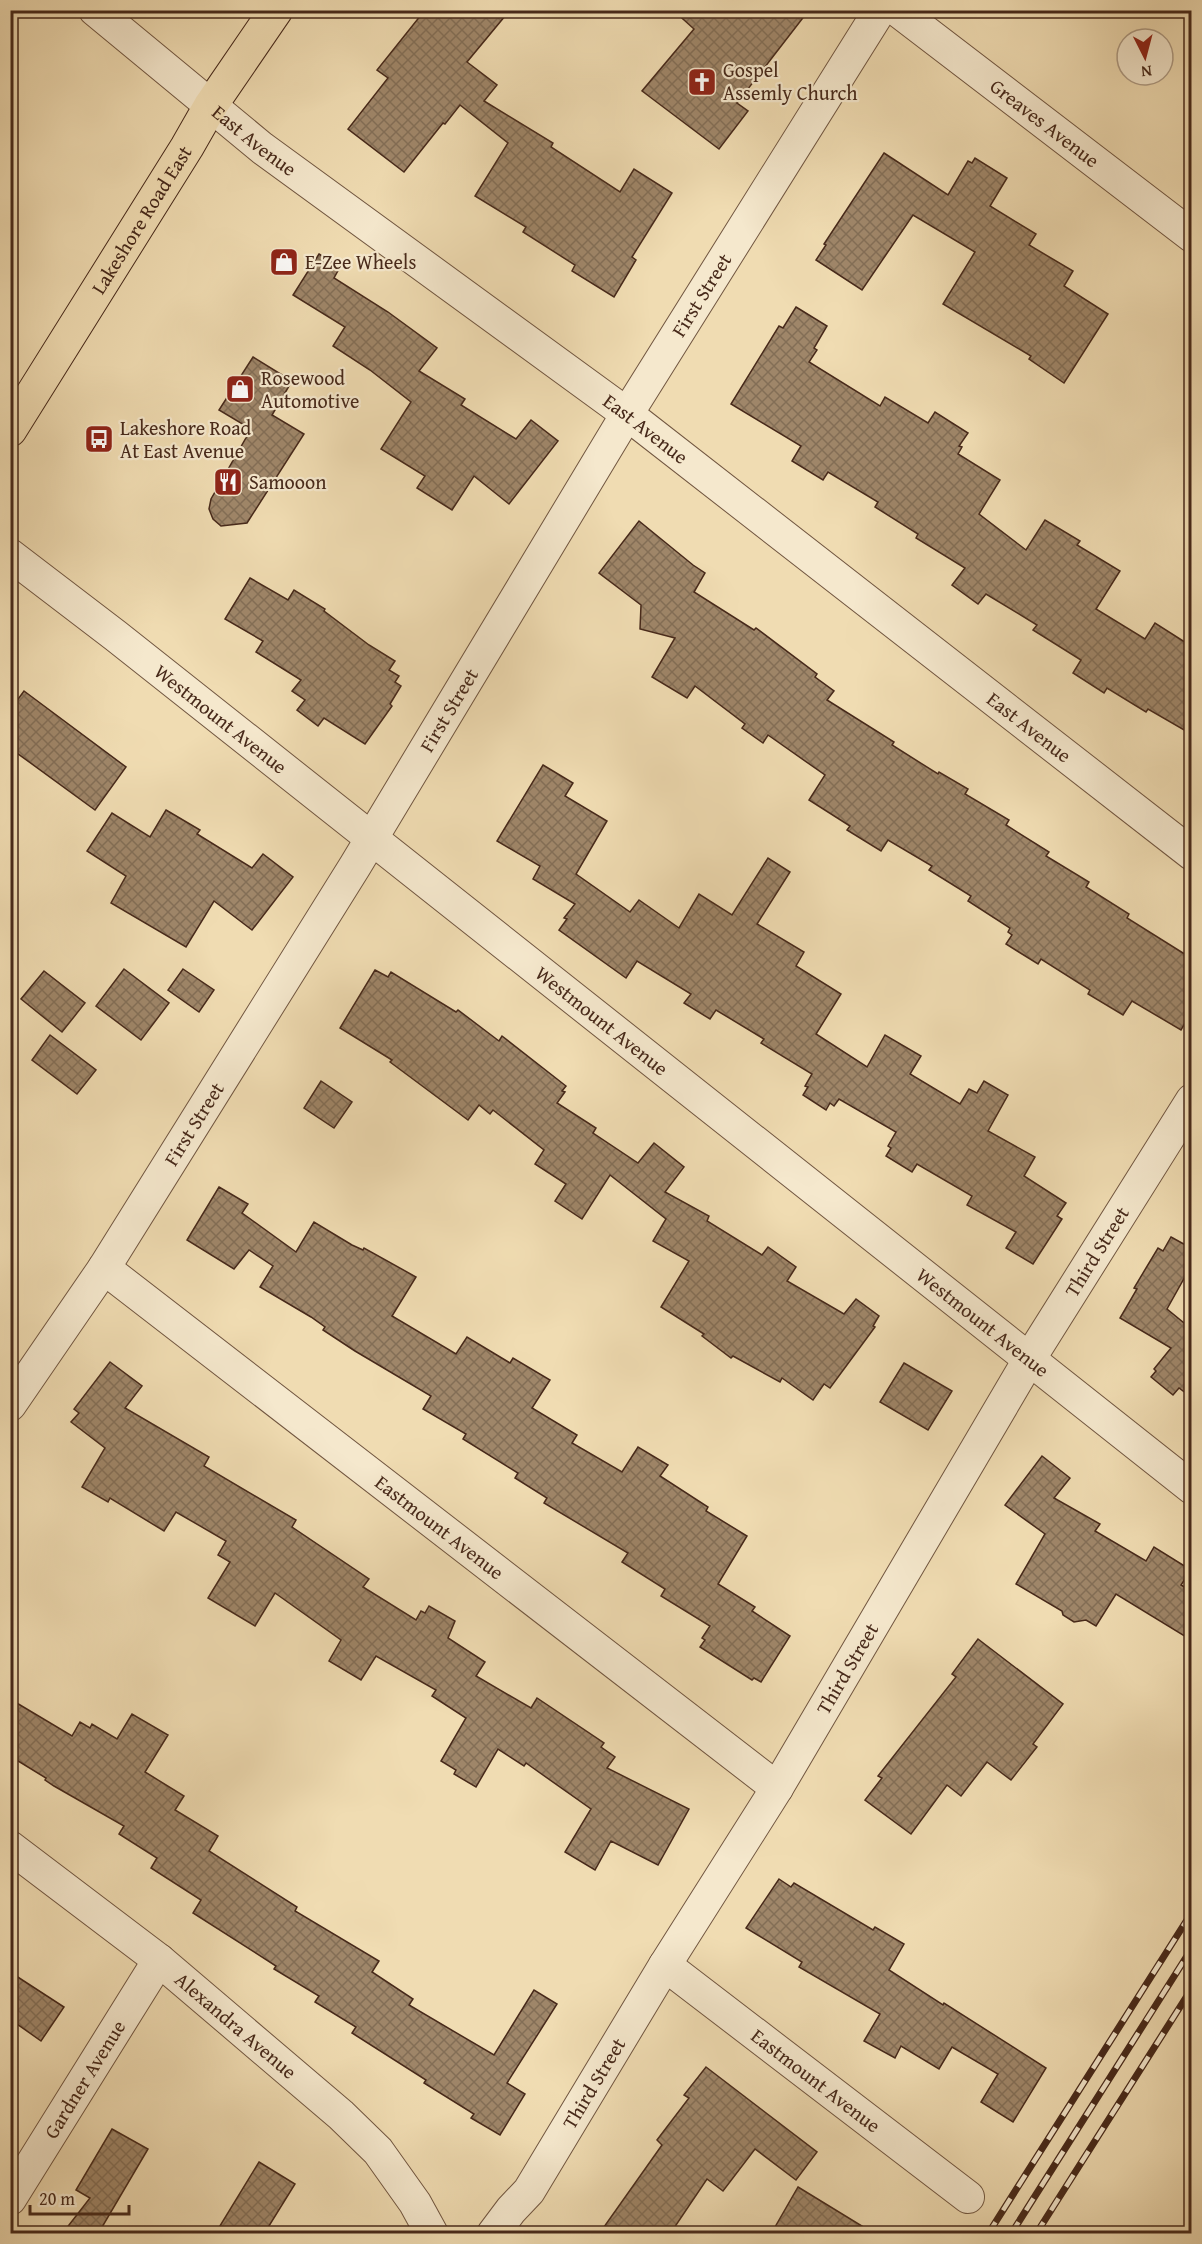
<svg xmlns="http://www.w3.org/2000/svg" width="1202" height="2244" font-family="'Gentium Book Plus',serif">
<defs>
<pattern id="building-cross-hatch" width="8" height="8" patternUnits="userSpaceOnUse" patternTransform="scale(1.5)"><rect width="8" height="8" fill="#9f8669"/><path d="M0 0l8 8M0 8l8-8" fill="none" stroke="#836e56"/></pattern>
</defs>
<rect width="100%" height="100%" fill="#f0dcb2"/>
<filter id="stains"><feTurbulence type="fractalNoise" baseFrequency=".00333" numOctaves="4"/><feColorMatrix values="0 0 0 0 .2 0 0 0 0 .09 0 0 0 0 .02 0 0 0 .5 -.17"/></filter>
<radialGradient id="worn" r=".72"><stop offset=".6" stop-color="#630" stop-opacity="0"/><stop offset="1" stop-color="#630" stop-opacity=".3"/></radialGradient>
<!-- building -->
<g fill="url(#building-cross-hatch)" stroke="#47291a" stroke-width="1.5">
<polygon points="425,10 510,10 467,62 497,85 484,101 553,143 551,147 620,192 634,169 672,193 632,257 636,260 614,297 572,271 575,265 523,232 526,227 475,196 508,143 460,105 445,124 443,123 404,172 348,129 388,78 377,70"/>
<polygon points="673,10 809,10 737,103 748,111 719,149 642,91 694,29"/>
<polygon points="884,153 948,195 968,161 972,163 975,158 1007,178 990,206 1036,234 1029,245 1073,271 1064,286 1108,314 1064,383 1029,359 1031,356 943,304 975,252 913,215 862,290 816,260 826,245 824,244"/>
<polygon points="319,254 340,267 334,278 388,312 437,348 419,371 465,399 461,405 516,439 531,420 558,441 509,504 474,476 452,510 417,488 425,476 381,449 411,402 370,370 333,346 345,327 293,295"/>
<polygon points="796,307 827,326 814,348 817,350 809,362 880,406 885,397 928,423 935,412 968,433 959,446 962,447 958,454 1000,480 979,514 1026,550 1045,520 1080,541 1077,545 1120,571 1096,609 1145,639 1155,623 1191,646 1191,734 1148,709 1146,712 1107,688 1104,693 1073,673 1081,660 1033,630 1037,625 986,594 978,604 952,585 965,568 916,538 918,534 875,507 878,502 828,472 823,480 792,461 801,446 731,404 779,326 783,328"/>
<polygon points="253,357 292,381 272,415 304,434 247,523 221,526 213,519 209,509 211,499 251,429 219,410"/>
<polygon points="639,521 693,565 705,573 694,592 754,630 756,628 817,674 815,677 834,691 827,700 894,742 892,745 938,774 939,772 968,789 965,794 1009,820 1006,825 1049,852 1046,856 1089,882 1086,887 1129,914 1127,918 1191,958 1191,1013 1181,1030 1132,1001 1123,1015 1088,994 1090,990 1041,959 1038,964 1006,944 1012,935 1008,932 1010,928 968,901 971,896 929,870 932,866 888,840 881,851 847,830 850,826 809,800 825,775 768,735 763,743 742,728 745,724 695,686 687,698 652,677 675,638 640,629 641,605 599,573"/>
<polygon points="250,578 288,600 294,590 325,609 324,611 369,645 395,661 389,670 399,676 395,682 401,686 390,704 392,706 365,744 324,718 318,726 297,710 305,700 292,691 301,680 256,652 263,641 225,619"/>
<polygon points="24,691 126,767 95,810 10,748 10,710"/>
<polygon points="543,765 573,783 565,796 607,821 576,874 630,912 639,900 679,928 699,894 732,915 768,858 790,872 757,924 804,952 796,966 841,994 816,1034 867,1067 885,1035 921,1056 910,1074 960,1104 969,1089 977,1093 984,1081 1008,1095 988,1131 1035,1157 1024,1176 1066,1203 1057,1216 1062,1219 1033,1264 1006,1248 1016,1232 967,1205 972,1196 917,1164 912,1172 886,1156 891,1148 888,1146 896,1132 839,1099 834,1106 830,1103 826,1110 803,1095 808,1087 805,1086 812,1074 761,1043 764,1039 716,1010 710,1019 684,1003 691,994 637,961 626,978 559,930 567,919 564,918 575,904 533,879 540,866 497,841"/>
<polygon points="166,810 200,830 197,834 252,868 263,854 293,877 252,930 214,901 186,947 111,903 126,876 87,851 112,813 150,837"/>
<polygon points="124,969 169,1003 141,1040 96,1006"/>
<polygon points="183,969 214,990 199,1012 168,990"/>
<polygon points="375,970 388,977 391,972 456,1012 458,1010 499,1041 502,1036 566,1086 562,1091 565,1092 557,1103 596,1128 593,1133 638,1163 654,1143 684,1167 665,1192 709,1216 707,1221 762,1255 768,1247 796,1267 787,1281 844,1314 856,1299 879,1316 873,1326 875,1327 830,1388 824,1384 813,1400 782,1378 780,1382 733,1356 731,1358 702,1336 704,1334 661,1307 689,1261 653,1241 666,1219 610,1175 582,1219 555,1201 566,1184 535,1164 544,1150 493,1110 490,1114 479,1105 468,1120 390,1062 392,1060 340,1028"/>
<polygon points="44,971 85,1003 62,1032 21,999"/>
<polygon points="50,1035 96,1070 77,1094 32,1060"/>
<polygon points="321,1081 352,1102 334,1128 304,1108"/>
<polygon points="219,1187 248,1204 242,1213 296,1252 314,1222 352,1245 363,1250 364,1248 416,1277 392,1316 456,1354 467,1337 510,1363 513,1358 550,1380 532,1408 577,1435 572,1443 622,1472 638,1447 668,1465 660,1476 708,1507 706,1511 747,1536 718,1584 755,1607 752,1611 790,1636 761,1682 754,1678 752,1680 700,1647 705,1640 702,1638 710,1626 661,1596 665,1589 622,1562 628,1553 544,1503 547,1498 515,1478 518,1473 463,1439 466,1434 423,1409 431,1396 355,1351 323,1330 325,1327 311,1317 260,1287 273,1266 249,1250 234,1269 187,1240"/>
<polygon points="1171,1237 1191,1248 1191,1266 1167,1309 1189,1327 1191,1324 1191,1397 1179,1388 1173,1395 1151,1377 1156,1371 1154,1369 1171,1348 1120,1318 1137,1289 1134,1288 1158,1248 1163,1251"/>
<polygon points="110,1362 142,1386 125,1408 209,1457 204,1466 296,1520 292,1527 369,1579 363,1587 416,1620 421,1611 425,1613 429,1606 455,1621 448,1638 485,1662 476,1676 531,1708 537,1698 604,1743 601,1747 615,1757 607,1768 689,1809 658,1865 611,1841 595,1870 565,1852 591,1809 526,1763 524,1766 498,1749 476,1787 454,1774 456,1770 441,1761 466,1718 432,1696 436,1690 376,1656 361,1680 329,1661 341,1640 275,1593 255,1626 208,1598 230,1562 218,1555 226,1541 176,1512 164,1531 110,1498 108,1502 82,1487 105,1448 71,1422 79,1413 74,1409"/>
<polygon points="904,1363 952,1391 928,1430 880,1402"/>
<polygon points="1042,1456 1070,1478 1054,1498 1100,1524 1095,1531 1146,1561 1154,1547 1191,1570 1181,1585 1191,1591 1191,1640 1116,1594 1096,1626 1086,1620 1074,1622 1063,1615 1062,1611 1016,1584 1045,1534 1005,1505"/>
<polygon points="978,1639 1063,1704 1033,1744 1037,1747 1011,1780 987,1762 961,1796 947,1785 911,1834 865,1800 882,1778 878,1776 956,1677 952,1674"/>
<polygon points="10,1699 72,1736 80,1722 90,1728 92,1724 117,1739 132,1714 168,1735 145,1772 184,1796 175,1810 218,1836 209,1851 297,1907 295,1911 379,1961 372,1972 413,1999 409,2005 494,2055 534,1990 557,2004 507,2083 525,2094 500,2135 471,2118 474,2114 424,2083 426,2080 352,2033 356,2027 315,2002 319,1996 274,1969 276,1966 193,1913 201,1900 151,1868 157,1858 119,1834 124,1826 54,1786 45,1780 46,1778 10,1756"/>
<polygon points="779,1879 791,1887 794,1883 873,1930 875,1927 904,1944 889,1970 943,2005 944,2003 1046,2068 1013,2122 981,2102 998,2074 952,2047 939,2069 901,2046 895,2058 864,2041 880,2014 799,1967 802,1962 746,1928"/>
<polygon points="10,1972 64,2007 41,2041 10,2019"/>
<polygon points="706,2067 817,2152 796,2180 755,2149 723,2191 707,2179 670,2234 599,2234 662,2145 657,2140 689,2098 684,2095"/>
<polygon points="112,2129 148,2149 98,2234 62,2234 90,2198 76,2190"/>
<polygon points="259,2162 295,2184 264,2234 215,2234"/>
<polygon points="798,2187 875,2234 771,2234"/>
</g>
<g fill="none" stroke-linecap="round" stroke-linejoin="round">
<!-- minor casing -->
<g stroke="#715640" stroke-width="34">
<g id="minor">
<path id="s1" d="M95,10L262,148L627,414L1192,854"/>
<path id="s2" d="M897,10L1192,236"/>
<path id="s3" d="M10,555L116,636L1192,1488"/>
<path id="s4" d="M104,1268L777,1788"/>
<path id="s5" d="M10,1405L104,1268L355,866L627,414L880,10"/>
<path id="s6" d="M10,1847L159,1960L341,2115L378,2151L415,2203L432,2234"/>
<path id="s7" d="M665,1965L968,2197"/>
<path id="s8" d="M10,2199L159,1960"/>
<path id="s9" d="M493,2234L511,2210L529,2191L665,1965L777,1788L1030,1358L1192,1100"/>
</g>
</g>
<!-- primary casing -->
<g stroke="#47291a" stroke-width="35">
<g id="primary">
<path id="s10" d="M10,430L187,147L211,105L276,10"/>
</g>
</g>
<!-- minor -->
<use href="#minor" stroke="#f5e8cd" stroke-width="32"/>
<!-- primary -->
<use href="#primary" stroke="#f0dcb2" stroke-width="33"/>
<!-- rail casing -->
<g stroke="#47291a" stroke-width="7">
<g id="rail">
<polyline points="988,2234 1192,1912"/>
<polyline points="1011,2234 1192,1948"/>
<polyline points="1036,2234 1192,1988"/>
</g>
</g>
<!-- rail -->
<use href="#rail" stroke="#f5e8cd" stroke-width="4.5" stroke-dasharray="14" stroke-linecap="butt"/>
</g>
<!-- icons -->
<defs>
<g id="church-square" transform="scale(1.5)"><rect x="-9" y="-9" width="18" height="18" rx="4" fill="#8f2418" stroke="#f5e8cd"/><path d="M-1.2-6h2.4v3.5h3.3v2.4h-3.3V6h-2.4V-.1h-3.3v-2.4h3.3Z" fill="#fff"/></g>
<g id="shop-square" transform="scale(1.5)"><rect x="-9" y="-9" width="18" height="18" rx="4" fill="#8f2418" stroke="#f5e8cd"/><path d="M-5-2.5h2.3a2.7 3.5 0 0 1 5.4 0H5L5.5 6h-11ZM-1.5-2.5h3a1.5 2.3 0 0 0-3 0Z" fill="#fff"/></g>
<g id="bus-square" transform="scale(1.5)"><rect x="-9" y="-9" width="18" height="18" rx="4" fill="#8f2418" stroke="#f5e8cd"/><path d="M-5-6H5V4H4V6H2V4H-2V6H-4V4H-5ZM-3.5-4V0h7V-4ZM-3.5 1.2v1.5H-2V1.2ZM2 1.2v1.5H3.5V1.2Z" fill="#fff"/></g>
<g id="restaurant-square" transform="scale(1.5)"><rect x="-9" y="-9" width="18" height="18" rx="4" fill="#8f2418" stroke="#f5e8cd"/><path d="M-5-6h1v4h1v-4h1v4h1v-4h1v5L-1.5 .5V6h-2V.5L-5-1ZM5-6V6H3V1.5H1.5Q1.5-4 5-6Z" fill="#fff"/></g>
</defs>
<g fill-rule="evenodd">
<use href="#church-square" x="702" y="82"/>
<use href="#shop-square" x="284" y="262"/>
<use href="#shop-square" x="240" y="389"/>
<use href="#bus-square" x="99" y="439"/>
<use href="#restaurant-square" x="228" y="482"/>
</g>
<g text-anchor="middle" stroke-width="4.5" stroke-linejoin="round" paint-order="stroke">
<!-- poi labels -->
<g font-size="20" fill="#47291a" stroke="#f5e8cd" text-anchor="start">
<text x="723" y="77">Gospel<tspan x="723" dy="23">Assemly Church</tspan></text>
<text x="305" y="269">E-Zee Wheels</text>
<text x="261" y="385">Rosewood<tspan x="261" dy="23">Automotive</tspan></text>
<text x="120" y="435">Lakeshore Road<tspan x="120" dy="23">At East Avenue</tspan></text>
<text x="249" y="489">Samooon</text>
</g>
<!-- street labels -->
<g font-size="20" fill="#47291a" stroke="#f5e8cd">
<text dy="7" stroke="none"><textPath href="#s2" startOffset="186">Greaves Avenue</textPath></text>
<text dy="7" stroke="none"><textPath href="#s1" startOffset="206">East Avenue</textPath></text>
<text dy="7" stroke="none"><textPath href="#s10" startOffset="248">Lakeshore Road East</textPath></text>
<text dy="7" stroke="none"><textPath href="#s5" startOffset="1308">First Street</textPath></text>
<text dy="7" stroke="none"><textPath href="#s1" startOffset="692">East Avenue</textPath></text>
<text dy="7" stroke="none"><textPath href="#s5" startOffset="822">First Street</textPath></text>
<text dy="7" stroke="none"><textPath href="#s3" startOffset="267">Westmount Avenue</textPath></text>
<text dy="7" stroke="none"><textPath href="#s1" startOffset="1178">East Avenue</textPath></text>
<text dy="7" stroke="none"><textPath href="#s3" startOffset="753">Westmount Avenue</textPath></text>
<text dy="7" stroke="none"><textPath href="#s5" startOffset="336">First Street</textPath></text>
<text dy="7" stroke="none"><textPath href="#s9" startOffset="1154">Third Street</textPath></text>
<text dy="7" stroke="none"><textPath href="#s3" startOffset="1239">Westmount Avenue</textPath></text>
<text dy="7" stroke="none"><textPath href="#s4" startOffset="424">Eastmount Avenue</textPath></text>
<text dy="7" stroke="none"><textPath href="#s9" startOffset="668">Third Street</textPath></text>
<text dy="7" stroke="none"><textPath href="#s6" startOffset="288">Alexandra Avenue</textPath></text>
<text dy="7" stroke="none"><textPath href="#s8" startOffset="141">Gardner Avenue</textPath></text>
<text dy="7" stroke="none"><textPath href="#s7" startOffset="190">Eastmount Avenue</textPath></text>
<text dy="7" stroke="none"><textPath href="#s9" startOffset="182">Third Street</textPath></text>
</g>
</g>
<!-- margin -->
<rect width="1202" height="2244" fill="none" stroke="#f0dcb2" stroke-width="36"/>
<rect x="12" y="12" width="1178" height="2220" fill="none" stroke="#47291a" stroke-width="3"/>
<rect x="18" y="18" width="1166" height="2208" fill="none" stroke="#47291a" stroke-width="1.5"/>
<!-- north arrow -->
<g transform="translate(1145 57) rotate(174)"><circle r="28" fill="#f5e8cd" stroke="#af9c85" stroke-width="1.5"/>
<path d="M0-4.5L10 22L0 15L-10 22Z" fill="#8f2418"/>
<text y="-9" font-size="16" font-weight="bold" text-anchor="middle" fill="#47291a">N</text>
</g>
<!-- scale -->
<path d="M30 2205v9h99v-9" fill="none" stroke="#47291a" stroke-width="3"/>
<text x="39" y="2205" font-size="18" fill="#47291a" stroke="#f5e8cd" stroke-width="4.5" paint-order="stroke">20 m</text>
<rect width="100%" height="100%" filter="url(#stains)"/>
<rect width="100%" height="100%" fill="url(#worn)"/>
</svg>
